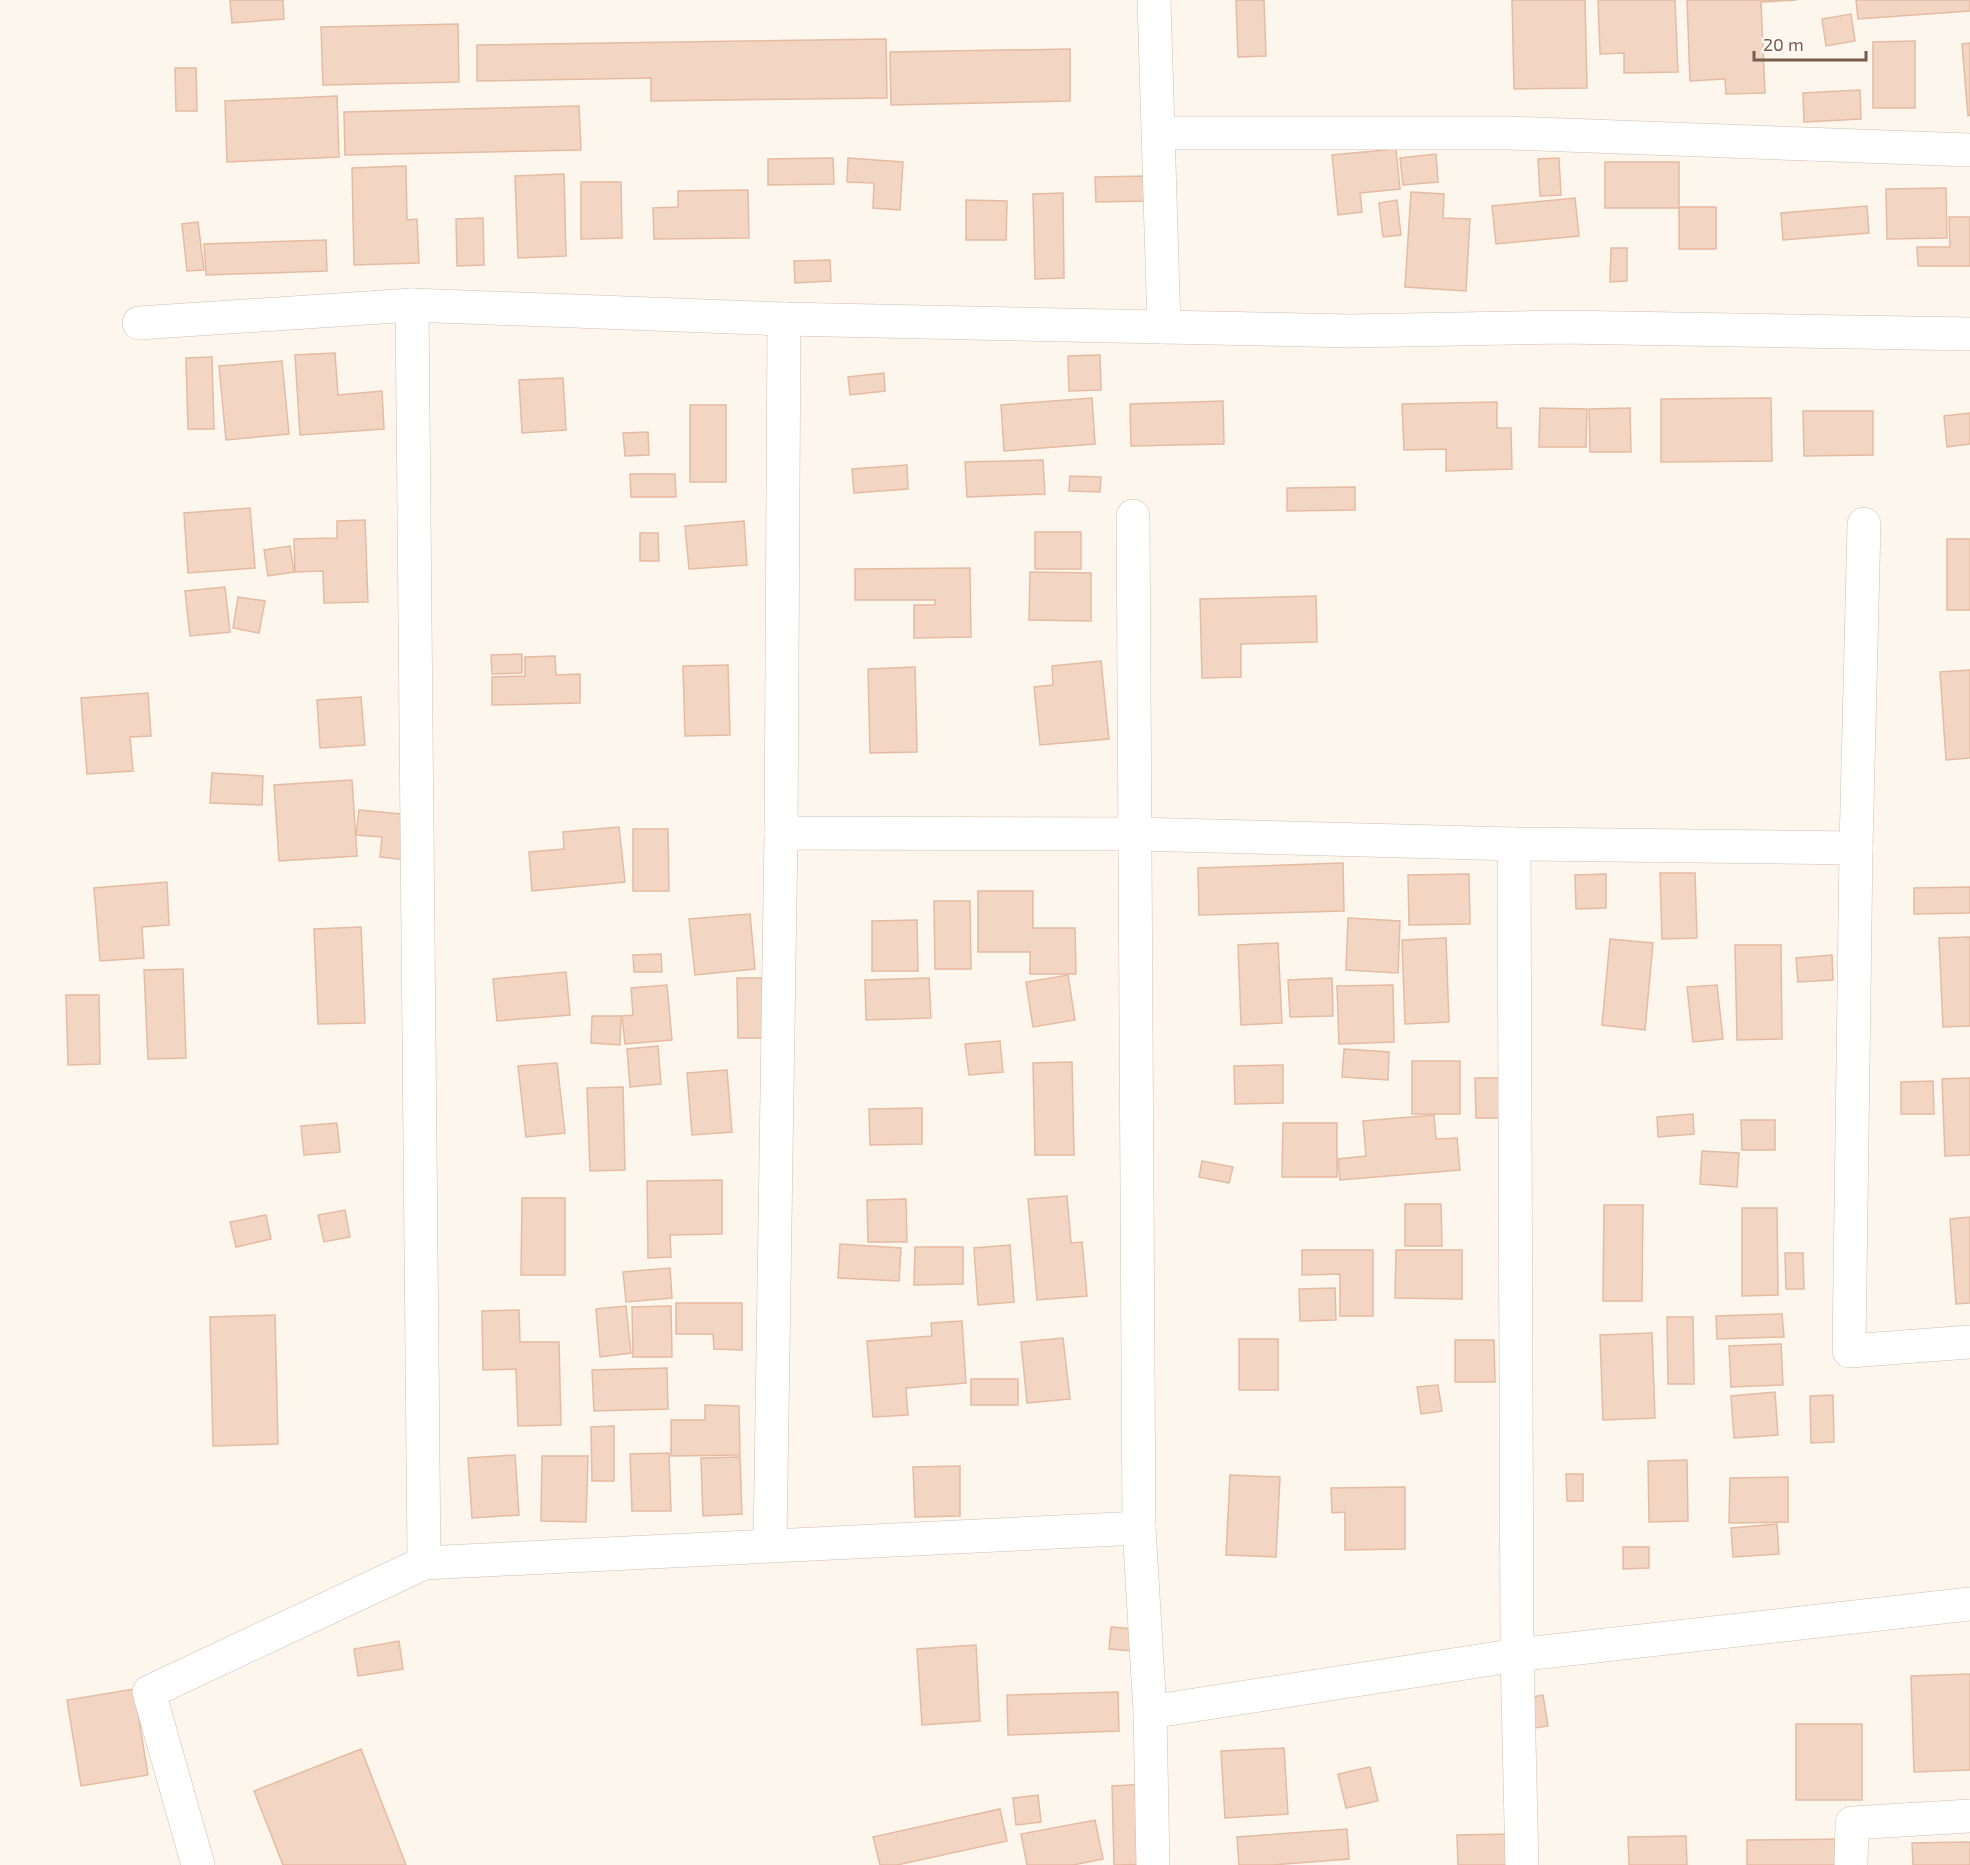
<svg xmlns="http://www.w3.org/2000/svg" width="1970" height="1865" font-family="'Exo 2',sans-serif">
<rect width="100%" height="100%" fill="#fdf6ec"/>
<!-- building -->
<g fill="#f3d5c3" stroke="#e6bba3" stroke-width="1.5">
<polygon points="230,0 283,0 284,19 232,23"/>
<polygon points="1236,0 1264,0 1266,56 1238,57"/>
<polygon points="1512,0 1585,0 1587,88 1514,89"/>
<polygon points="1598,0 1675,0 1678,72 1624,73 1624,53 1600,54"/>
<polygon points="1687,0 1797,0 1761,2 1765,93 1726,94 1725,79 1690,81"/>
<polygon points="1856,0 1970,0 1970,11 1858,19"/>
<polygon points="1851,14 1855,41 1826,46 1822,19"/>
<polygon points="458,24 459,82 323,85 321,27"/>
<polygon points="886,39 887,98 651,101 651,78 477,81 477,45"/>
<polygon points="1915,41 1915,108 1873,108 1873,42"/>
<polygon points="1970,43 1970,115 1968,116 1962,44"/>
<polygon points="1070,49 1070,101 891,105 890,52"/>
<polygon points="175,68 196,68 197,111 176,111"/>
<polygon points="1860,90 1861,119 1804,122 1803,93"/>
<polygon points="337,96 339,157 227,162 225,101"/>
<polygon points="579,106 581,150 345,155 344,112"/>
<polygon points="1396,149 1400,189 1360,193 1362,212 1338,215 1332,155"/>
<polygon points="1436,154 1438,182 1403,185 1400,158"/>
<polygon points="833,158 834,184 768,185 768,159"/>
<polygon points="848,158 903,162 900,210 873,208 874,183 847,182"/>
<polygon points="1559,158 1561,195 1540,196 1538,159"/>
<polygon points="1605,162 1679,162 1679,207 1716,207 1716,249 1679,249 1679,208 1605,208"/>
<polygon points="406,166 407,220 417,219 419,263 354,265 352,168"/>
<polygon points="564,174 566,256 518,258 515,176"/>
<polygon points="1147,176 1148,201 1096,202 1095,177"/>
<polygon points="581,182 621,182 622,238 581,239"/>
<polygon points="1946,188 1947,238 1887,239 1886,189"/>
<polygon points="748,190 749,238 654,239 653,208 678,207 678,191"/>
<polygon points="1411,192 1444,194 1443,218 1470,219 1466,291 1405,287"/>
<polygon points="1063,193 1064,278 1035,279 1033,194"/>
<polygon points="1575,198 1579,236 1496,244 1492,206"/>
<polygon points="966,200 1007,201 1006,240 966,240"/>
<polygon points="1397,200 1401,235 1383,237 1379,203"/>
<polygon points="1867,206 1869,233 1783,240 1781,213"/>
<polygon points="1949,217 1970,217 1970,266 1918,266 1917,247 1950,247"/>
<polygon points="483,218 484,265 457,266 456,219"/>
<polygon points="198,222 204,270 187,271 182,224"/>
<polygon points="326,240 327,271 206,275 204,244"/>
<polygon points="1611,248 1627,248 1627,281 1610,282"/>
<polygon points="830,260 831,281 795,283 794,261"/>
<polygon points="335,353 338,395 382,391 384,429 300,435 295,355"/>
<polygon points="1100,355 1101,390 1069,391 1068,356"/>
<polygon points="212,357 214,429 188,429 186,358"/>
<polygon points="282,361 289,434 226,440 219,366"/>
<polygon points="884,373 885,391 850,395 848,377"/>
<polygon points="563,378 566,430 522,433 519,380"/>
<polygon points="1092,398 1095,444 1004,451 1001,405"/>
<polygon points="1771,398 1772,461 1661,462 1661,399"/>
<polygon points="1223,401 1224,444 1131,446 1130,404"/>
<polygon points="1497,402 1497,428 1511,428 1512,469 1446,471 1446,449 1404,450 1402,404"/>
<rect x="690" y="405" width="36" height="77"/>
<polygon points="1540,408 1587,409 1586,447 1539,447"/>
<polygon points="1630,408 1631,452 1590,452 1589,409"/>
<polygon points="1803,411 1873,411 1873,455 1804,456"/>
<polygon points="1970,413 1970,444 1947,447 1944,416"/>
<polygon points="648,432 649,455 625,456 623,433"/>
<polygon points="1043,460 1045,494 967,497 965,462"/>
<polygon points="907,465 908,489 854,493 852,469"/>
<polygon points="630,474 675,474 676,497 631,497"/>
<polygon points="1070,476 1101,477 1100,492 1069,491"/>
<polygon points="1355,487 1355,510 1287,511 1287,488"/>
<polygon points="250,508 255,568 188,573 184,513"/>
<polygon points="365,520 368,602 324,603 323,571 295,572 294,539 337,538 337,521"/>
<polygon points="744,521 747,565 689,569 685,526"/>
<rect x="1035" y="532" width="46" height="37"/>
<polygon points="640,533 658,533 659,561 640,561"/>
<rect x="1947" y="539" width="23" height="71"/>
<polygon points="290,546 294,572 268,576 264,550"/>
<polygon points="970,568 971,637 914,638 914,605 935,605 935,600 855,600 855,569"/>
<polygon points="1030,572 1091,573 1091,621 1029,620"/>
<polygon points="225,587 230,632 190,636 185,591"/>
<polygon points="1316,596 1317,642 1241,644 1241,677 1202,678 1200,599"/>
<polygon points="238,597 265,601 259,633 233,628"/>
<polygon points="522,654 522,673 492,674 491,655"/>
<polygon points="555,656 556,675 580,674 580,703 492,705 492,677 525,676 525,657"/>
<polygon points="1101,661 1109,739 1040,745 1034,687 1053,685 1052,666"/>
<polygon points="728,665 730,735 685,736 683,666"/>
<polygon points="915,667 917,752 870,753 868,669"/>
<polygon points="1970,670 1970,758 1946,760 1940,672"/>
<polygon points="148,693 151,736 130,737 133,771 87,774 81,698"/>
<polygon points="361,697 365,745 320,748 317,700"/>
<polygon points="212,773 263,776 262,805 210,803"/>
<polygon points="352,780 357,856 279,861 274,785"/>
<polygon points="359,810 412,815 407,860 380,857 382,837 356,835"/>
<polygon points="619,827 625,882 532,891 529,852 564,849 563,832"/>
<polygon points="633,829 668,829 669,891 633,891"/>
<polygon points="1343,863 1344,911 1199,915 1198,868"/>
<polygon points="1660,873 1695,873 1697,938 1662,939"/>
<polygon points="1469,874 1470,924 1409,925 1408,875"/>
<polygon points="1606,874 1606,908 1576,909 1575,875"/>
<polygon points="167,882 169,925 142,927 144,958 100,961 94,888"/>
<polygon points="1970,887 1970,913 1914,914 1914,888"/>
<polygon points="978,891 1033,891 1033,928 1075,928 1076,974 1030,974 1030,952 978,952"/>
<polygon points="934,901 970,901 971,969 935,969"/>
<polygon points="750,914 755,969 695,975 689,919"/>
<polygon points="1348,918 1400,921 1398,973 1346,970"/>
<polygon points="917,920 918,971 872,971 872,921"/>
<polygon points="361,927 365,1023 318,1024 314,929"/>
<polygon points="1970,937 1970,1026 1943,1027 1939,938"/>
<polygon points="1446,938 1449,1022 1405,1024 1402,940"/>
<polygon points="1610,939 1653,943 1645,1030 1602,1025"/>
<polygon points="1278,943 1282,1023 1241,1025 1238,945"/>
<polygon points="1735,945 1781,945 1782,1039 1737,1040"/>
<polygon points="661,954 662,972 634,972 633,955"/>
<polygon points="1832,955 1833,980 1798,982 1796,958"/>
<polygon points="183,969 186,1058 148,1059 144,970"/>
<polygon points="566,972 570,1015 497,1021 493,979"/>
<polygon points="1068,975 1075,1020 1033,1027 1026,982"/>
<polygon points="737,978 767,978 767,1038 738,1038"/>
<polygon points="929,978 931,1018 866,1020 865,980"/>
<polygon points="1332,978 1333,1016 1290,1017 1288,980"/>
<polygon points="667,985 672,1040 625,1044 622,1016 633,1015 631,988"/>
<polygon points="1393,985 1394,1042 1339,1044 1337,986"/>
<polygon points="1717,985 1723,1039 1693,1042 1687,987"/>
<polygon points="66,995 99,995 100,1064 68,1065"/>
<polygon points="592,1016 621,1016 620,1045 591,1043"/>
<polygon points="1000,1041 1003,1072 969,1075 965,1044"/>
<polygon points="658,1046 661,1084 630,1087 627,1049"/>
<polygon points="1344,1049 1389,1052 1388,1080 1342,1077"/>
<rect x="1412" y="1061" width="48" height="53"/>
<polygon points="1072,1062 1074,1155 1035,1155 1033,1063"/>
<polygon points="557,1063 565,1133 526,1137 518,1066"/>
<polygon points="1283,1065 1283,1103 1235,1104 1234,1066"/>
<polygon points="727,1070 732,1132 692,1135 687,1073"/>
<polygon points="1475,1078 1500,1078 1501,1118 1476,1118"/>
<polygon points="1970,1078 1970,1155 1945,1156 1942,1079"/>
<polygon points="1933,1081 1934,1114 1901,1114 1901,1082"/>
<polygon points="623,1087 625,1170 590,1171 587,1088"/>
<polygon points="922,1108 922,1144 870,1145 869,1109"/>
<polygon points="1693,1114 1694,1134 1658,1137 1657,1117"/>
<polygon points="1434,1115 1436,1139 1457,1138 1460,1170 1340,1180 1338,1159 1366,1156 1363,1121"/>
<polygon points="1741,1120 1775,1120 1775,1150 1742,1150"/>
<polygon points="337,1123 340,1152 304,1155 301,1126"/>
<polygon points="1283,1123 1337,1123 1337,1177 1282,1177"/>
<polygon points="1702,1151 1739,1153 1737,1187 1700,1184"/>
<polygon points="1202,1161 1233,1167 1229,1183 1199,1177"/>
<polygon points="722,1180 722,1234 670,1235 671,1257 648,1258 647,1181"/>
<polygon points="1067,1196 1071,1243 1082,1242 1087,1296 1037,1300 1028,1199"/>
<polygon points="522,1198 565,1198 565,1275 521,1275"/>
<polygon points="906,1199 907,1242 868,1242 867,1200"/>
<polygon points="1405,1204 1441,1204 1442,1246 1405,1246"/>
<polygon points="1604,1205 1643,1205 1642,1301 1603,1301"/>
<polygon points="1742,1208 1777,1208 1778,1295 1742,1296"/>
<polygon points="345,1210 350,1237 324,1242 318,1215"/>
<polygon points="266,1215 271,1239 236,1247 230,1222"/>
<polygon points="1970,1217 1970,1303 1956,1304 1950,1219"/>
<polygon points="840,1244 901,1248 899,1281 838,1278"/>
<polygon points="1010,1245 1014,1302 978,1305 974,1248"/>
<polygon points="915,1247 963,1247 963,1284 914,1285"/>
<polygon points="1302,1250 1373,1250 1373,1316 1340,1316 1340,1274 1302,1275"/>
<polygon points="1396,1250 1462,1250 1462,1299 1395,1298"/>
<polygon points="1785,1253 1803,1253 1804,1289 1786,1289"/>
<polygon points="670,1268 672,1298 626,1302 623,1272"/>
<polygon points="1335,1288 1336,1320 1300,1321 1299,1289"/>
<polygon points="676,1303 742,1303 742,1350 714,1349 713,1334 676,1334"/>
<polygon points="626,1306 631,1353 600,1357 596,1309"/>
<polygon points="671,1306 672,1357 633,1357 632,1307"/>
<polygon points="519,1310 520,1342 559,1342 561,1425 518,1426 516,1369 483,1370 482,1311"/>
<polygon points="1782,1314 1784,1337 1717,1339 1716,1316"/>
<polygon points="275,1315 278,1444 213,1446 210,1317"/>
<polygon points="1667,1317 1693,1317 1694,1384 1668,1384"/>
<polygon points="962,1321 966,1383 906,1388 908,1415 873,1417 867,1341 932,1336 931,1323"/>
<polygon points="1652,1333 1655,1418 1603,1420 1600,1335"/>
<polygon points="1063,1338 1070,1399 1027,1403 1021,1342"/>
<rect x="1239" y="1339" width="39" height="51"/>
<polygon points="1455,1340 1494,1340 1495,1382 1455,1382"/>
<polygon points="1781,1344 1783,1385 1731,1387 1729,1346"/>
<polygon points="667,1368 668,1409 594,1411 592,1370"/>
<rect x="971" y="1379" width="47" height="26"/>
<polygon points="1438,1385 1442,1411 1421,1414 1417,1387"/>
<polygon points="1775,1392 1778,1435 1734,1438 1731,1396"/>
<polygon points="1833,1395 1834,1442 1811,1443 1810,1396"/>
<polygon points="705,1405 739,1406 740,1455 671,1456 671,1420 705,1420"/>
<polygon points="614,1426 614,1481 592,1481 591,1427"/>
<polygon points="669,1453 671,1511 632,1511 630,1454"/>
<polygon points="515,1455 519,1515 472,1518 468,1458"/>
<polygon points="542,1456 588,1456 586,1522 541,1521"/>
<polygon points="740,1457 742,1514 703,1516 701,1458"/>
<polygon points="1687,1460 1688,1521 1649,1522 1648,1461"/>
<polygon points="960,1466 960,1516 915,1517 913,1467"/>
<polygon points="1566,1474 1583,1474 1583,1501 1567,1501"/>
<polygon points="1230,1475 1280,1477 1276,1557 1226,1555"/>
<polygon points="1788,1477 1788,1522 1729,1523 1730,1478"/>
<polygon points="1405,1487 1405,1549 1345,1550 1345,1512 1332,1513 1331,1488"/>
<polygon points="1777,1524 1779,1554 1733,1557 1731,1528"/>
<polygon points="1623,1547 1649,1547 1649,1568 1623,1569"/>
<polygon points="1111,1627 1134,1629 1132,1651 1109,1649"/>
<polygon points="399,1641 403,1669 358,1676 354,1649"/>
<polygon points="976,1645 980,1721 922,1725 917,1649"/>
<polygon points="1970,1674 1970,1770 1914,1772 1911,1676"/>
<polygon points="134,1689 148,1775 81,1786 67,1700"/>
<polygon points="1118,1692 1119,1731 1008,1735 1007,1695"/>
<polygon points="1543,1695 1548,1726 1529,1729 1524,1699"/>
<rect x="1796" y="1724" width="66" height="76"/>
<polygon points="1284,1748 1288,1814 1225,1818 1221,1751"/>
<polygon points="361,1749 406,1865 283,1865 254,1791"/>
<polygon points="1370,1767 1378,1801 1346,1808 1338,1774"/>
<polygon points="1149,1784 1152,1864 1114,1865 1112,1786"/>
<polygon points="1038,1795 1041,1822 1016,1825 1013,1798"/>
<polygon points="1000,1809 1007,1841 897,1865 880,1865 873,1837"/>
<polygon points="1095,1820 1103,1859 1073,1865 1027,1865 1021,1834"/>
<polygon points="1347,1829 1349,1859 1272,1865 1239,1865 1237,1837"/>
<polygon points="1514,1834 1514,1865 1458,1865 1457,1835"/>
<polygon points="1686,1836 1687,1865 1629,1865 1628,1837"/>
<polygon points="1854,1839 1854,1865 1747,1865 1747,1840"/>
<polygon points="1970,1842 1970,1865 1913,1865 1912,1843"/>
</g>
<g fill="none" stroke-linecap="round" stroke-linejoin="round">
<!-- street casing -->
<g stroke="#d1beb0" stroke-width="34">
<g id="street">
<polyline points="1154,0 1164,327"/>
<polyline points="1159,133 1508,133 1970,150"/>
<polyline points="139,323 412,305 784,319 1351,331 1562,327 1970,334"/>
<polyline points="1133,516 1139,1528 1150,1712 1153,1865"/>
<polyline points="1864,524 1856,848 1849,1351 1970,1342"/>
<polyline points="781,833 1136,834 1514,844 1856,848"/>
<polyline points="1514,844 1517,1655 1522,1865"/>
<polyline points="770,1545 781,833 784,319"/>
<polyline points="424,1563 1139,1528"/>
<polyline points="1150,1712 1517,1655 1970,1604"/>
<polyline points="198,1865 149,1692 424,1563 412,305"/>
<polyline points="1851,1865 1852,1823 1970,1816"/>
</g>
</g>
<!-- street -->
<use href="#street" stroke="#fff" stroke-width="33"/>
</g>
<!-- scale -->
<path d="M1754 51v9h112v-9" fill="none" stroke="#7a5c4d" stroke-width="3"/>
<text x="1763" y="51" font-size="18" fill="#7a5c4d" stroke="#fffaf3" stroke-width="4.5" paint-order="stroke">20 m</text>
</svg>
